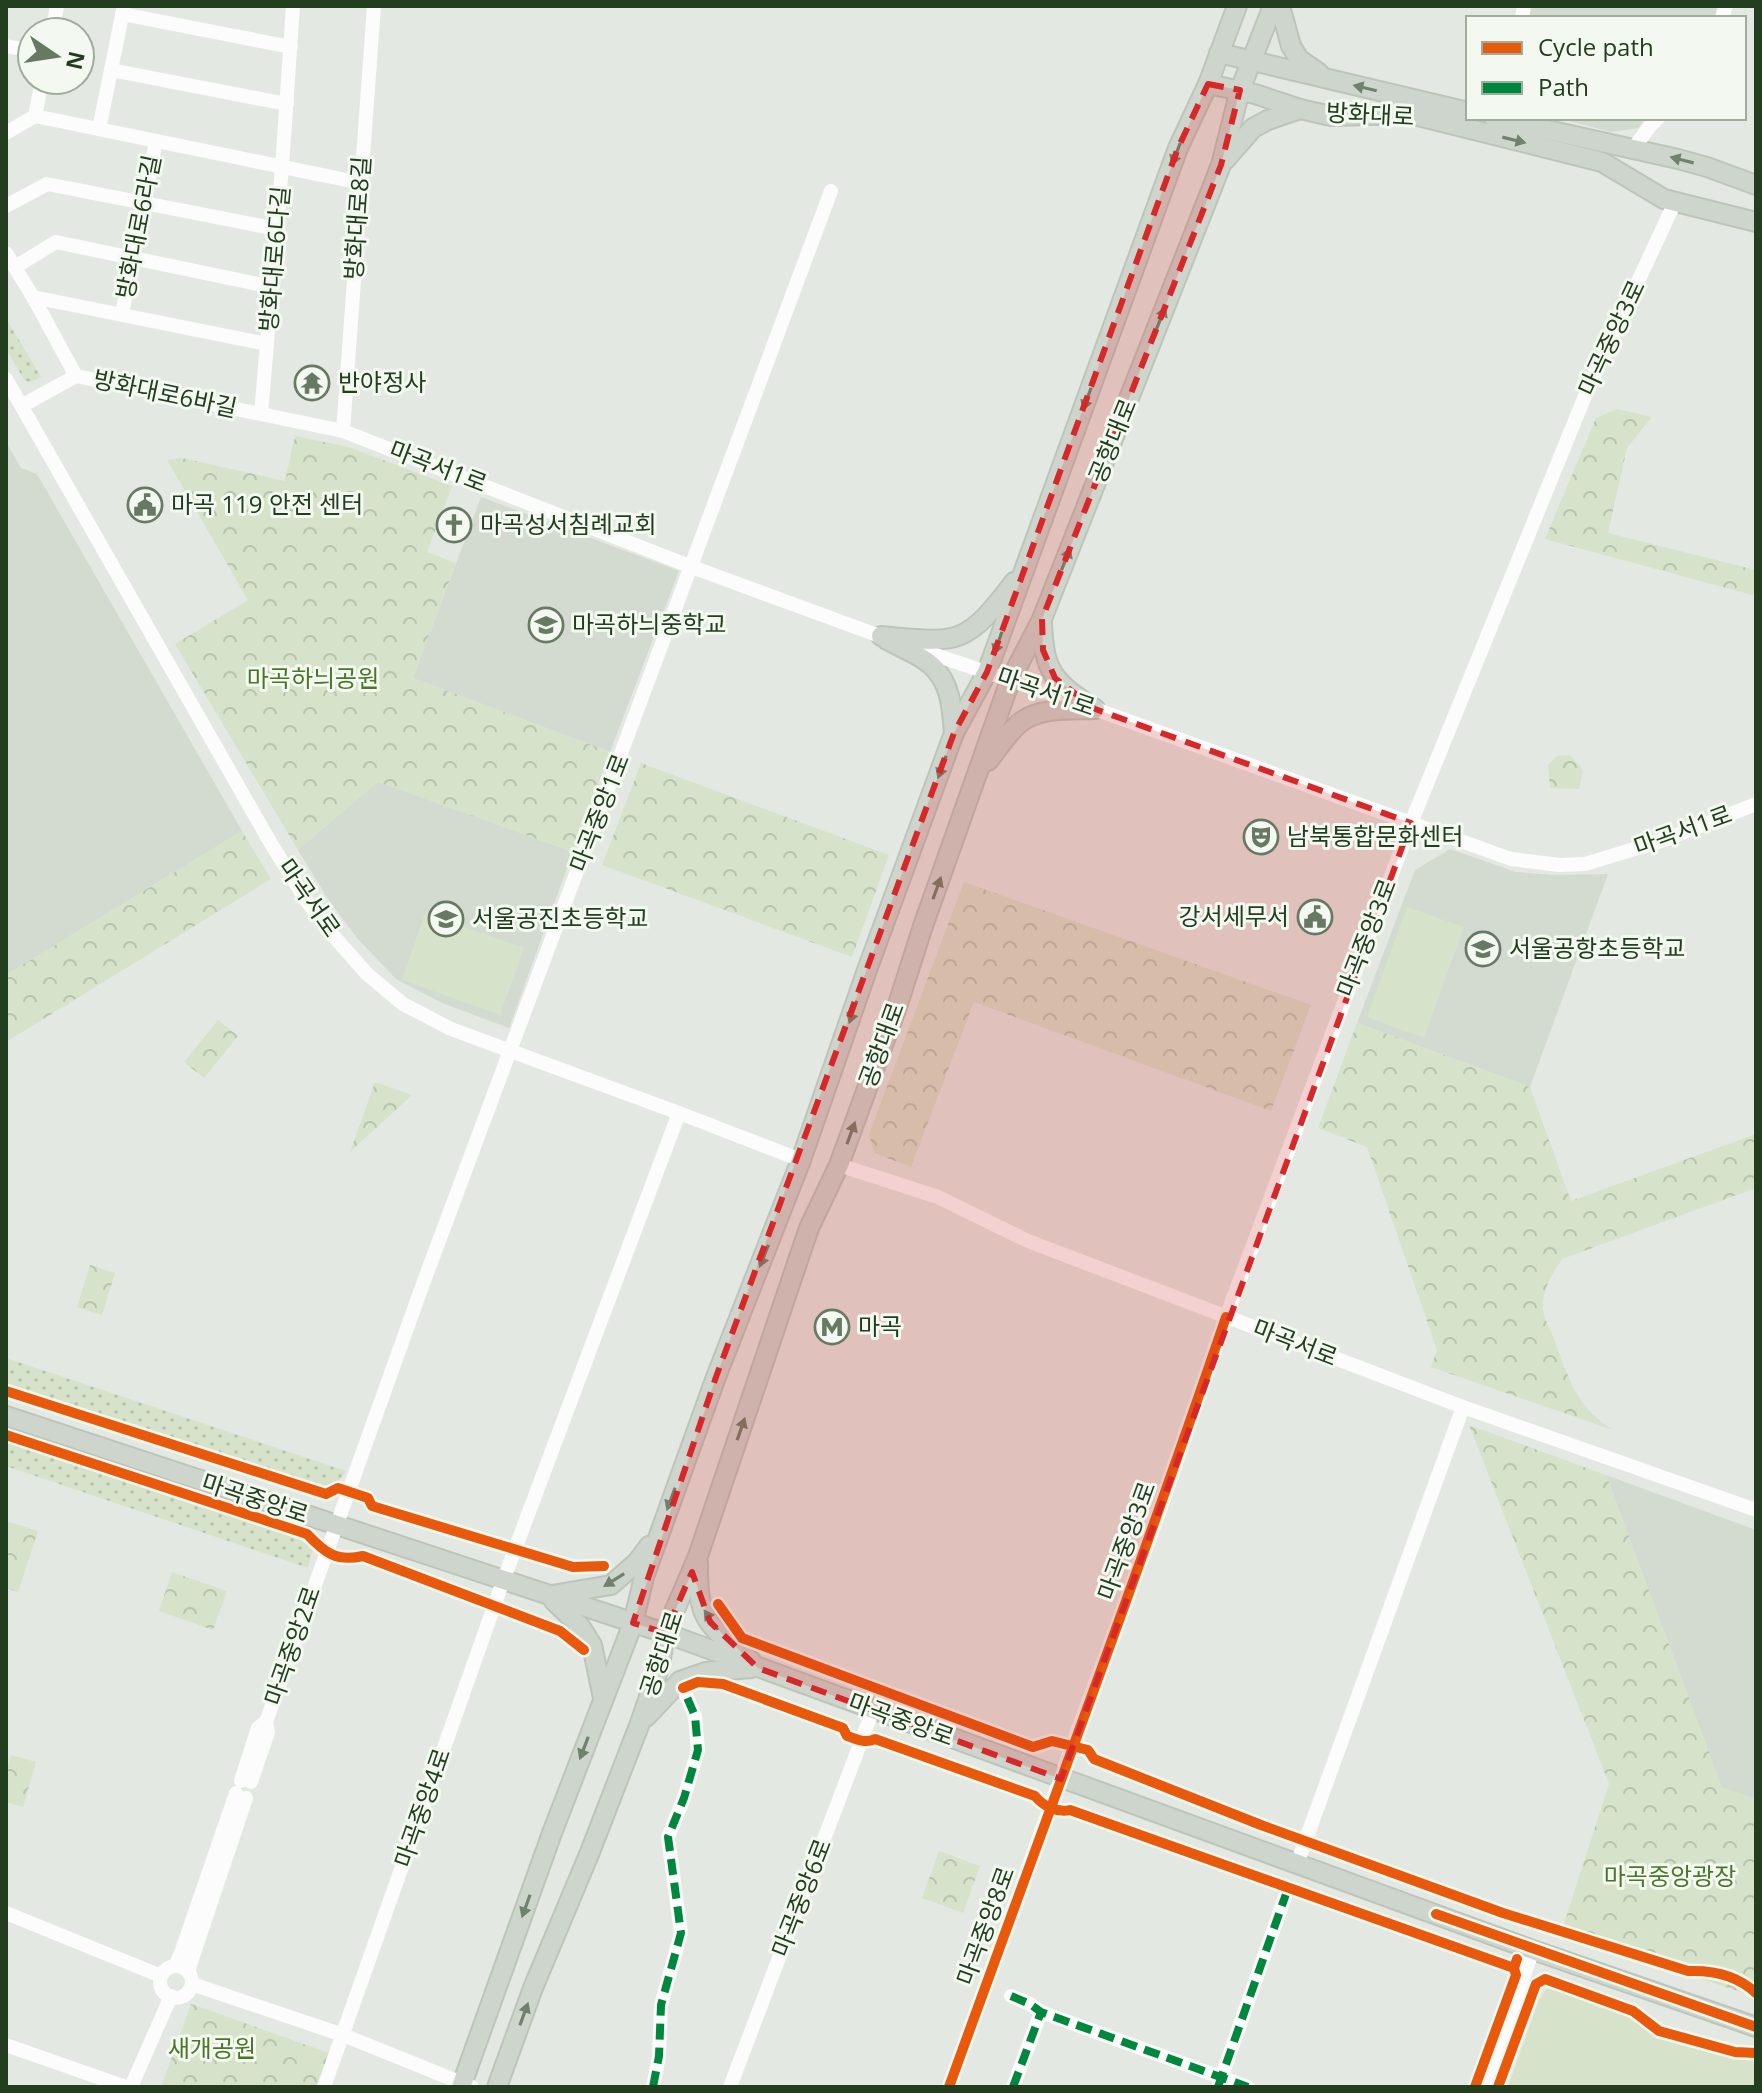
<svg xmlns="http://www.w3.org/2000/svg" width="1762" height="2093" font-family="'Open Sans','Noto Sans KR',sans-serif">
<defs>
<pattern id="grass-dots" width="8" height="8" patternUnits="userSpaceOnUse" patternTransform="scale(2)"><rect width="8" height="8" fill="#d7e2ca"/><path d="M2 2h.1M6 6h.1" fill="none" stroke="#b8c3ad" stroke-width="1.8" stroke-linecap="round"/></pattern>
<pattern id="park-crowns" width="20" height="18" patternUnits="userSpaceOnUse" patternTransform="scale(2)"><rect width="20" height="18" fill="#d7e2ca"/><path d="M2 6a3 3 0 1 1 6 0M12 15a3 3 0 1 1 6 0" fill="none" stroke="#b8c3ad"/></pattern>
</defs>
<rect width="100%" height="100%" fill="#e4e8e2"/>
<!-- built -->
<g fill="#d3dad0">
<polygon points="1531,6 1717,6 1715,18 1529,18"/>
<polygon points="1559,118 1645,118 1638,128 1610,132"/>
<polygon points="6,442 21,468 37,474 242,831 6,975"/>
<polygon points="481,497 679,571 610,752 413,678"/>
<polygon points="378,781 573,852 509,1028 442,1003 396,979 357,938 328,899 298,850"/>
<polygon points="1450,849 1516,872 1553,875 1608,874 1530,1087 1357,1023 1415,870"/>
<polygon points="1606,1475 1756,1530 1756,1799 1722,1788"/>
</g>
<!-- grass -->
<g fill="url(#grass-dots)">
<polygon points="6,318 41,377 31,382 25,381 6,349"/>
<polygon points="6,1358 346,1471 332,1490 314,1490 6,1388"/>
<polygon points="6,1442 299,1539 313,1549 308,1568 6,1466"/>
</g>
<!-- park -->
<g fill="url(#park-crowns)">
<polygon points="1617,409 1652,417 1627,448 1608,533 1756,570 1756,596 1545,539 1596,418"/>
<polygon points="295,436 349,447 452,486 427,552 456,563 413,678 610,752 573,852 378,782 298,850 175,644 248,600 167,460 182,458 285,481"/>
<polygon points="1570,755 1583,770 1579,789 1550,788 1548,765 1557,756"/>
<polygon points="641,763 889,855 852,957 602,865"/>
<polygon points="242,831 271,879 6,1042 6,975"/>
<polygon points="964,882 1311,1005 1271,1111 974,1002 911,1167 874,1153 869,1134"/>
<polygon points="218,1020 238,1036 204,1078 184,1062"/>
<path d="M1357,1023L1530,1087L1571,1201L1756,1134V1188L1562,1259C1552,1274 1541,1291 1543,1310C1544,1319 1551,1330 1554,1339C1569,1378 1575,1406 1613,1430L1431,1367L1437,1350L1367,1147L1318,1128Z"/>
<polygon points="375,1082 412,1095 350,1152"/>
<polygon points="90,1265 115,1273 102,1315 77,1307"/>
<polygon points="1469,1425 1606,1475 1722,1787 1756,1799 1756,1997 1561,1933 1609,1784"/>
<polygon points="6,1521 38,1531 18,1592 6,1588"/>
<polygon points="172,1572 227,1591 213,1630 159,1611"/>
<polygon points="11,1755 36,1762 23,1807 6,1802 6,1773"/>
<polygon points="939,1851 980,1866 963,1913 922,1898"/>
<polygon points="191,2004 329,2053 317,2087 161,2087"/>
</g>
<!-- garden -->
<g fill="#d7e2ca">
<polygon points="1407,907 1464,927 1424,1038 1367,1017"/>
<polygon points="425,913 524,948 500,1015 402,980"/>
<polygon points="1549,1987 1564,1989 1655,2022 1665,2031 1751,2061 1756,2059 1756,2087 1508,2087 1539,2000 1545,1991"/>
</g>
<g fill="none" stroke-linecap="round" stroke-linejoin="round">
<!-- major casing -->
<g stroke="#bdc5bb" stroke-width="22">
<g id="major">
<polyline points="1280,6 1291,46 1299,59 1319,73"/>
<polyline points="1219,53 1468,112"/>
<polyline points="1208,84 1255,94 1300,109 1331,116 1410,114 1602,162 1664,199 1756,222"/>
<polyline points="1494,118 1678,159 1707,167 1756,185"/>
<polyline points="1225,160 1253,128 1268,120 1300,109"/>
<path d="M1042,622C1044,673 1053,681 1095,709"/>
<path d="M881,636C958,643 965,647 1014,582"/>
<path d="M887,640C901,648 921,655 932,666C951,683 952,710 954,733"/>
<path d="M988,761C998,749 1008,732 1021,722C1041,707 1071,710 1095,709"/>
<polyline points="6,1416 665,1633 1533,1950 1756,2027"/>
<path d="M698,1563C698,1579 698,1600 705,1615C714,1633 736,1648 751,1661"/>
<polyline points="552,1595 611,1585 637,1562 649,1546"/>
<polyline points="554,1601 580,1626 592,1645 603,1698"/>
<polyline points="646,1717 680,1681 706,1672 751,1668"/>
<polyline points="461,2087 552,1833 633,1623 644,1577 716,1377 801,1160 867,970 954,733 987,672 1178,148 1208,84 1237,6"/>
<polyline points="497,2087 533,1988 590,1852 640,1723 660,1665 665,1633 698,1556 809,1228 839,1165 898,1004 923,926 1010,681 1042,619 1221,165 1240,90 1273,6"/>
</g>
</g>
<!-- minor -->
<g stroke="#fbfcfb" stroke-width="14">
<polyline points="122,14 291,47"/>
<polyline points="1522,18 1524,6"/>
<polyline points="1722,18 1726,6"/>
<polyline points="52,32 57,6"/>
<polyline points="6,46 32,51"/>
<polyline points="111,70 287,104"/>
<polyline points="35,116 361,183"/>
<polyline points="99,129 124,6"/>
<polyline points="6,133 35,116 42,80"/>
<polyline points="1633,149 1650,126 1658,118"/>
<polyline points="6,206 47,184 277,229"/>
<polyline points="6,253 33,297 76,376"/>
<polyline points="15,267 56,242 272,287"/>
<polyline points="33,297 267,344"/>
<polyline points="122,314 156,141"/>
<polyline points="76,376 343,431 692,567 888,639"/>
<polyline points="6,379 270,842 306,900 330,932 367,974 403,1004 451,1029 679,1113 801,1160"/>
<polyline points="23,405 76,376"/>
<polyline points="261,414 282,167 293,6"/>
<polyline points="343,431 374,6"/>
<polyline points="915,648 1095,709 1511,859 1559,865 1585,864 1664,840 1756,804"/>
<polyline points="839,1165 938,1197 1028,1241 1463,1407 1756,1510"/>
<polyline points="241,1781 258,1728 266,1722 424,1281 831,191"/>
<polyline points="251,1782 268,1732 266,1722"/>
<polyline points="1297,1864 1463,1407"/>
<polyline points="6,1913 161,1976"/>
<polyline points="175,1966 181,1953 236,1793"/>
<circle cx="176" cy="1982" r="16"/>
<polyline points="188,1971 246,1798"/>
<polyline points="192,1984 343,2035 472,2087"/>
<polyline points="1011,1996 1030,2004 1041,2012 1248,2087"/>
<polyline points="6,2045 126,2087"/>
<polyline points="131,2087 171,1996"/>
<polyline points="324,2087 503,1581 679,1113"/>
<polyline points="653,2087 659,2056 661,2005 681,1933 668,1837 684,1798 698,1750 695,1716 683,1688"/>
<polyline points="730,2087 873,1710"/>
<polyline points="949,2087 1077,1732 1159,1513 1226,1317 1411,823 1587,391 1675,202"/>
<polyline points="1013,2087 1041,2012"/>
<polyline points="1218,2087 1286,1894"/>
<polyline points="1484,2087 1533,1950"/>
</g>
<!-- major -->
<use href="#major" stroke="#ced5cd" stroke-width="18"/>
<!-- quiet -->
<g stroke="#00873e" stroke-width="8" stroke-dasharray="16 8" stroke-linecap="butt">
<polyline points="1011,1996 1030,2004 1041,2012 1248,2087"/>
<polyline points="653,2087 659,2056 661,2005 681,1933 668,1837 684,1798 698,1750 695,1716 683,1688"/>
<polyline points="1013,2087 1041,2012"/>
<polyline points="1218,2087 1286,1894"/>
</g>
<!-- cycleway casing -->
<g stroke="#f3f8f0" stroke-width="15">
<g id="cycleway">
<polyline points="6,1391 326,1494 338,1488 368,1498 372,1506 573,1567 604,1566"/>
<path d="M6,1435L307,1534C325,1553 336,1562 363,1556L560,1631L584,1650"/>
<path d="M718,1604L742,1638L1033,1747L1052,1741L1088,1750L1094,1759L1261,1825L1503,1913L1688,1971C1714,1970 1737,1975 1756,1993"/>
<path d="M683,1688L698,1682L723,1684L843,1728L847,1736C857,1739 865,1744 875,1739L1035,1796C1043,1806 1057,1813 1070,1810L1514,1968"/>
<polyline points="1436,1914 1756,2027"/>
<path d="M949,2087C1042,1830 1138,1575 1226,1317"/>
<polyline points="1475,2087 1516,1975 1514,1968 1517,1959"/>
<polyline points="1498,2087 1536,1984 1545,1979 1633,2011 1659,2031 1735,2052 1756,2053"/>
</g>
</g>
<!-- cycleway -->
<use href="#cycleway" stroke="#e8590c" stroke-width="10"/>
</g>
<!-- one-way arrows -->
<defs><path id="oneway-solid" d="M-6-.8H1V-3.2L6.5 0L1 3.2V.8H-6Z" transform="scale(2)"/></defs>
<g fill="#70816d">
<use href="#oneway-solid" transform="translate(1365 88) rotate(-167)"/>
<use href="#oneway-solid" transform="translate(1514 140) rotate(14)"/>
<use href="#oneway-solid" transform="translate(1176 154) rotate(111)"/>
<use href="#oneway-solid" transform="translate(1682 160) rotate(-166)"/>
<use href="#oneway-solid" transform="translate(1161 318) rotate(-68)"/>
<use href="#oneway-solid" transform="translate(1087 399) rotate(110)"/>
<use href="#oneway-solid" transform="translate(1066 559) rotate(-68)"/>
<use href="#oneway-solid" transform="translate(998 643) rotate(109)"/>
<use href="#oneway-solid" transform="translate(942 767) rotate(110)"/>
<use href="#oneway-solid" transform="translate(937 888) rotate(-70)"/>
<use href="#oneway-solid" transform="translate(853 1012) rotate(109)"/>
<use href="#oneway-solid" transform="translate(851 1133) rotate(-70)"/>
<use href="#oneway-solid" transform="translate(764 1256) rotate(112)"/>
<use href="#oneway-solid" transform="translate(741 1429) rotate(-71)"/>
<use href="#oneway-solid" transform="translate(671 1499) rotate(110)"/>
<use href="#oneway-solid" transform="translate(614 1580) rotate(148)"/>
<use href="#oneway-solid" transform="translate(711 1620) rotate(-125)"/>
<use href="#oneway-solid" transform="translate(584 1748) rotate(111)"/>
<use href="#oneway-solid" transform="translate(526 1906) rotate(110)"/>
<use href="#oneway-solid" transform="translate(524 2014) rotate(-70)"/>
</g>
<!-- marked area -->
<path fill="#d62828" fill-opacity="0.2" stroke="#d62828" stroke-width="6" stroke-dasharray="16 10" stroke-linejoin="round" d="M1208,84L1240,90L1221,165L1042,619L1043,650L1055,678L1095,709L1411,823L1061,1779L758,1668L710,1622L692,1572L665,1633L633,1623L716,1377L954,733L987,672L1178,148Z"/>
<!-- icons -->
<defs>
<g id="temple-ring" transform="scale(1.8)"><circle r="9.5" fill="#f3f8f0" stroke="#677963" stroke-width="1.5"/><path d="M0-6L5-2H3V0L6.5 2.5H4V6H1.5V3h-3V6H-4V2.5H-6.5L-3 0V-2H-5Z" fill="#677963"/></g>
<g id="civic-ring" transform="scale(1.8)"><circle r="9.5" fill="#f3f8f0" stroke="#677963" stroke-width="1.5"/><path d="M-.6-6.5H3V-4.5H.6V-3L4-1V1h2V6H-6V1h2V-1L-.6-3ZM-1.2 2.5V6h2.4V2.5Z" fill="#677963"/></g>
<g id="church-ring" transform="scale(1.8)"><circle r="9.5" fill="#f3f8f0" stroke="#677963" stroke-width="1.5"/><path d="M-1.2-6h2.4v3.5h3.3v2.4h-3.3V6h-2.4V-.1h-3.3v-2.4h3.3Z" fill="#677963"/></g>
<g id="school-ring" transform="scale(1.8)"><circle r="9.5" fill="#f3f8f0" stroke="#677963" stroke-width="1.5"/><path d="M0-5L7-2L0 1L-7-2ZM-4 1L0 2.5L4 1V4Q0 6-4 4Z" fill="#677963"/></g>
<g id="theatre-ring" transform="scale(1.8)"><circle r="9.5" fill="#f3f8f0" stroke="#677963" stroke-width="1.5"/><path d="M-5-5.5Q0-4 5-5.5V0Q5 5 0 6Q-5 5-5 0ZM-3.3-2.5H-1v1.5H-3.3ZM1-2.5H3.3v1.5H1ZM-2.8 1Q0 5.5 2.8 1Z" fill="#677963"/></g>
<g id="metro-ring" transform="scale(1.8)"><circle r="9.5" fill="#f3f8f0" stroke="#677963" stroke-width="1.5"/><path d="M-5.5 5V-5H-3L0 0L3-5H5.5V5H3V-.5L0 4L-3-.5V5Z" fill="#677963"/></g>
</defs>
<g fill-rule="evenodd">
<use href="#temple-ring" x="312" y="383"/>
<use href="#civic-ring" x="145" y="505"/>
<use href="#church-ring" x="454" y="525"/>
<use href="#school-ring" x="546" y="625"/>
<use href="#theatre-ring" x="1261" y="837"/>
<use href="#civic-ring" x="1315" y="917"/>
<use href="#school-ring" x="446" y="919"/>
<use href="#school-ring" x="1483" y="949"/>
<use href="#metro-ring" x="832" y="1327"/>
</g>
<g text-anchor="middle" stroke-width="6" stroke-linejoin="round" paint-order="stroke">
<!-- street labels -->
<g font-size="24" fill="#233d1f" stroke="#f3f8f0">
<text transform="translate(1370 115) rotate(3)" y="8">방화대로</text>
<text transform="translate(358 218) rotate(-86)" y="8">방화대로8길</text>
<text transform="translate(139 227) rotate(-79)" y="8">방화대로6라길</text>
<text transform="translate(275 259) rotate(-85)" y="8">방화대로6다길</text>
<text transform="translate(1612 338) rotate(-65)" y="8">마곡중앙3로</text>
<text transform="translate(165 394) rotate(12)" y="8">방화대로6바길</text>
<text transform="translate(1113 441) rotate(-68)" y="8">공항대로</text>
<text transform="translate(438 467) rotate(21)" y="8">마곡서1로</text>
<text transform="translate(1046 692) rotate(19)" y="8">마곡서1로</text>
<text transform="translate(600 813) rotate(-69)" y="8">마곡중앙1로</text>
<text transform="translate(1683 831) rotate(-20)" y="8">마곡서1로</text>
<text transform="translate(309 898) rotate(55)" y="8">마곡서로</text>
<text transform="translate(1367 938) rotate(-69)" y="8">마곡중앙3로</text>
<text transform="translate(882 1045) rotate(-70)" y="8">공항대로</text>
<text transform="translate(1295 1343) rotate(21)" y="8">마곡서로</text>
<text transform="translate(255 1499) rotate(18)" y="8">마곡중앙로</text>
<text transform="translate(1127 1541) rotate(-70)" y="8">마곡중앙3로</text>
<text transform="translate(293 1646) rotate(-71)" y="8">마곡중앙2로</text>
<text transform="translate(662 1654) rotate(-72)" y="8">공항대로</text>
<text transform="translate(901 1720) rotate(20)" y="8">마곡중앙로</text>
<text transform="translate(423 1808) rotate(-71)" y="8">마곡중앙4로</text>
<text transform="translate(802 1898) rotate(-69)" y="8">마곡중앙6로</text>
<text transform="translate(986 1926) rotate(-70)" y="8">마곡중앙8로</text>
</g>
<!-- poi labels -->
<g font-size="24" fill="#233d1f" stroke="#f3f8f0" text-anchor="start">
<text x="338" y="391">반야정사</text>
<text x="171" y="513">마곡 119 안전 센터</text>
<text x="480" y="533">마곡성서침례교회</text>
<text x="572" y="633">마곡하늬중학교</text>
<text x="1287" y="845">남북통합문화센터</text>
<text x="1289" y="925" text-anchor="end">강서세무서</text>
<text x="472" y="927">서울공진초등학교</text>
<text x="1509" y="957">서울공항초등학교</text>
<text x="858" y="1335">마곡</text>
</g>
<!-- park labels -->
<g font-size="24" fill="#4b7527" stroke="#f3f8f0">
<text x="313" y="687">마곡하늬공원</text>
<text x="1670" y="1885">마곡중앙광장</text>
<text x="212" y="2057">새개공원</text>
</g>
</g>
<!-- border -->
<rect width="1762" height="2093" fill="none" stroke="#233d1f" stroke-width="16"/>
<!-- legend -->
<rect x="1466" y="16" width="280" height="104" fill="#f3f8f0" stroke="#a0ad9c" stroke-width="2"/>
<rect x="1482" y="42" width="40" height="12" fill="#e8590c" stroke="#a0ad9c" stroke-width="2"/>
<text x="1538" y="56" font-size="24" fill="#233d1f">Cycle path</text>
<rect x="1482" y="82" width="40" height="12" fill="#00873e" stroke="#a0ad9c" stroke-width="2"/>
<text x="1538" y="96" font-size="24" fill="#233d1f">Path</text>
<!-- north arrow -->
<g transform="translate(56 56) rotate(103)"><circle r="38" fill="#f3f8f0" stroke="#a0ad9c" stroke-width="2"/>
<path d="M0-6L14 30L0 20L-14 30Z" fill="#677963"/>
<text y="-12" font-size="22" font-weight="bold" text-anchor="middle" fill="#233d1f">N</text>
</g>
</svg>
